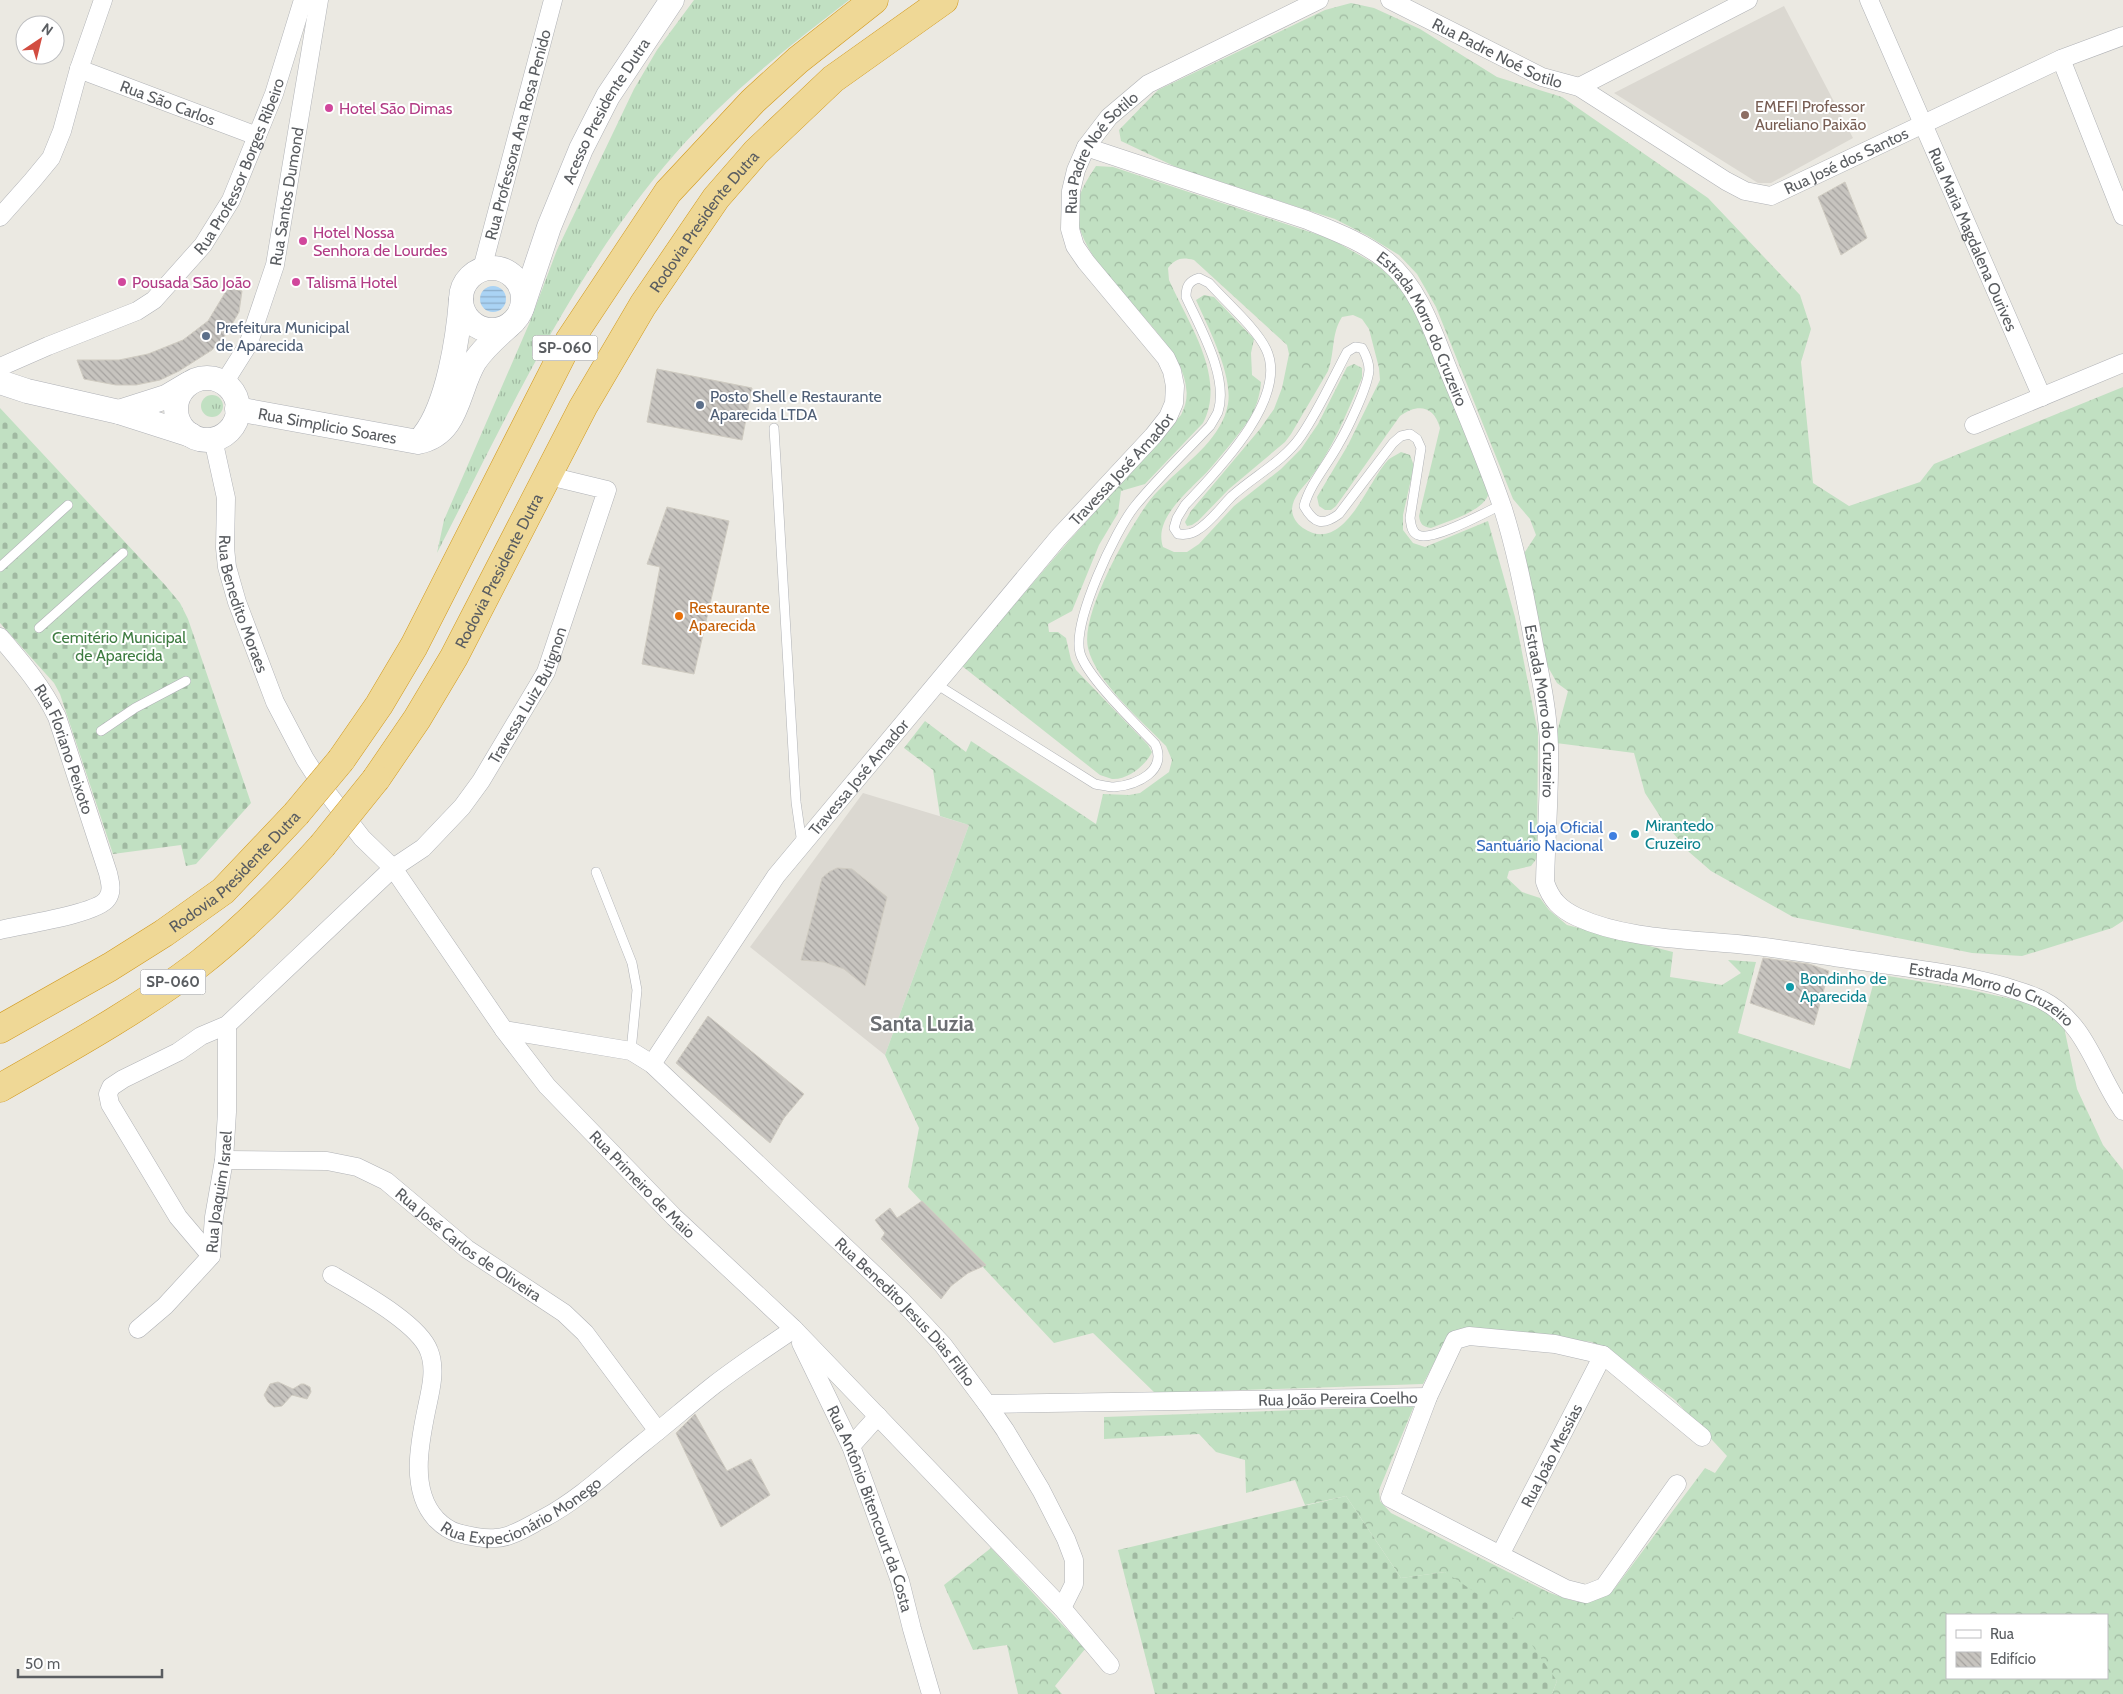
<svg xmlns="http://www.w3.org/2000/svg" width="2123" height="1694" font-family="Cabin,sans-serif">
<defs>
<pattern id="grass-tufts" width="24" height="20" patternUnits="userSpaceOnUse" patternTransform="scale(1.25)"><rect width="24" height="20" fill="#c1e0c2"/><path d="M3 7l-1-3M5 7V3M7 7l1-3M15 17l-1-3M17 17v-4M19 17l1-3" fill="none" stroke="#a0b9a1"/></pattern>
<pattern id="forest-crowns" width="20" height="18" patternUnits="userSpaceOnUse" patternTransform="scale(1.25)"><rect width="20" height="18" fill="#c1e0c2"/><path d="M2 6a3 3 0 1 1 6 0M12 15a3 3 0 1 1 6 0" fill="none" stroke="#a0b9a1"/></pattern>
<pattern id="cemetery-stones" width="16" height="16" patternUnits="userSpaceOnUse" patternTransform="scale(1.25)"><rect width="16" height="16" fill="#c1e0c2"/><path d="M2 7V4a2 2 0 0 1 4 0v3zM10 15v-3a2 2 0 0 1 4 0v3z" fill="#a0b9a1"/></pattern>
<pattern id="water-rules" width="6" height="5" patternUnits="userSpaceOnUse" patternTransform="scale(1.25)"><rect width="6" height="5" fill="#aad3f4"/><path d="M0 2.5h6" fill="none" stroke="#8daec9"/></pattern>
<pattern id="building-back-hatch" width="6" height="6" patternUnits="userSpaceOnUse" patternTransform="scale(1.25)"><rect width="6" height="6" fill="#c7c4bf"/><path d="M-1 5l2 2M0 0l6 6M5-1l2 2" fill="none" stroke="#a5a29f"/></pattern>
</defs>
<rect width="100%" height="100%" fill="#ebe9e2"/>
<!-- education -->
<g fill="#dbd8d1">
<polygon points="1784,6 1853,138 1771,183 1758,183 1614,93"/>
<polygon points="863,793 969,825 885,1055 750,947"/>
</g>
<!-- grass -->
<g fill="url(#grass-tufts)">
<path d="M694,0H849C788,47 725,96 674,155C572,272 507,417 437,553L444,520L529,324L557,250L634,89L657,50Z"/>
<circle cx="212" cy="406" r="11"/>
</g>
<!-- forest -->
<g fill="url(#forest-crowns)" fill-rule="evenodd">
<polygon points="1351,3 1374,8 1420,29 1497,77 1562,97 1708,198 1800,295 1811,329 1801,362 1813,483 1849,506 1920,482 1934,464 2123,387 2123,921 2112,928 2022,956 1972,953 1793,917 1711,871 1689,852 1663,821 1645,793 1634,753 1556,743 1557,732 1568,691 1557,683 1548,667 1523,555 1536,535 1530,519 1513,499 1436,307 1417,274 1399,255 1368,236 1335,219 1178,168 1121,141 1119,130 1158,90 1325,10"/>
<path d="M1096,166L1113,167L1331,239L1377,265L1394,280L1406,295L1418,316L1489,490C1489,510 1448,521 1431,528C1423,527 1420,524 1419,516L1440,428C1434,406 1418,403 1400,416L1336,506L1331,510H1325L1319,506L1317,497L1348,445L1380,380L1379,368L1369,329L1362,319L1353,315L1342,317C1331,334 1335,353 1328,371L1291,434L1285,442L1229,489L1198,521L1192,525L1187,526L1185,522L1191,511L1260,429L1274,409L1282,388L1289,354L1287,345L1194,260C1182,257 1176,258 1168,268L1169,280C1188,323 1227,377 1203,423L1145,484L1121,491L1118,513L1099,545L1072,611L1048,624L1049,632H1058L1066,638L1071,660L1076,670L1148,745L1152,752C1146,765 1128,780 1112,779C1108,778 1104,776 1100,775L962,666L1068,542L1181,415C1216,350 1078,282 1077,211C1077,194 1087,180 1096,166Z"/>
<path d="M1204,295L1214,297L1254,339L1251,353L1252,375L1261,382C1260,396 1256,409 1248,421C1236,438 1221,456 1207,472C1189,491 1153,518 1163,547L1174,552H1187L1199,544L1234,506L1281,469L1301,449L1318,424L1347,367L1354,364L1362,368V378C1346,414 1333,449 1309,480C1302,488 1293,497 1292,509C1292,517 1297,524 1303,528C1344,556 1367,482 1388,460C1391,457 1397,455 1401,452L1410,455L1414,466L1403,515V530L1413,543L1425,547L1488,521L1515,617L1538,733L1537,858L1531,866L1509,871L1507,878L1522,892L1540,898L1549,910L1567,925L1673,952L1670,977L1722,985L1741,973L1728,960L1756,962L1738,1033L1850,1069L1876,974L1966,989L2035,1004L2051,1012L2064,1027L2077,1089L2103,1145L2123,1170V1694H1552L1557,1681L1445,1572L1401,1578L1346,1496L1305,1505L1295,1480L1246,1493L1245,1460L1216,1452L1199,1434L1104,1439V1417L1414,1406L1379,1490L1380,1501L1391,1513L1548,1592C1576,1603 1589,1608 1615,1588L1705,1468L1715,1473L1727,1456L1675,1400L1617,1355L1592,1342L1463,1328L1448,1336L1423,1384L1155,1393L1093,1333L1054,1343L908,1187L919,1128L885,1055L969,825L940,816L933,770L904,748L925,721L966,752L971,741L1096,824L1103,794L1129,795L1140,793L1169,772L1172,760L1166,746C1142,721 1096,682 1088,648C1080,614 1129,528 1150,500C1155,493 1162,487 1168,481C1191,459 1222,437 1228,404C1233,375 1208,327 1196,300ZM1947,1615H2107V1678H1947Z"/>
<polygon points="991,1548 1085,1649 1055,1686 1062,1694 1018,1694 1007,1645 973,1650 944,1585"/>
</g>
<!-- cemetery -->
<g fill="url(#cemetery-stones)">
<polygon points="0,408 165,585 180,603 188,619 251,803 196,864 186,866 181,845 113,854 60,694 54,683 0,623"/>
<polygon points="1346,1496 1401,1578 1445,1572 1513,1618 1557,1681 1552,1694 1155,1694 1118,1550"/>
</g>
<!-- water -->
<circle fill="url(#water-rules)" cx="493" cy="299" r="13"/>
<!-- building -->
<g fill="url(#building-back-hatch)" stroke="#cfcbc1">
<polygon points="1845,182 1867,238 1841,255 1818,197"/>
<polygon points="228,288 242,291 239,312 227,333 212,350 179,371 160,380 136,385 116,385 84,379 77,360 119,360 148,354 183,340 208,321"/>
<polygon points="657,369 752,388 742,440 647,422"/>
<polygon points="667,507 729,521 694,674 642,664 660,567 647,564"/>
<polygon points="837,868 852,869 887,897 865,986 844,969 824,962 801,960 822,878 829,872"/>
<polygon points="1763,958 1809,964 1829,971 1814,1025 1750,1003"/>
<polygon points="708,1016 804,1094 784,1118 770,1143 676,1063"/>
<polygon points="922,1201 986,1265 968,1273 951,1286 941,1299 881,1239 885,1233 875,1220 890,1208 897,1218"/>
<polygon points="278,1382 293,1389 301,1384 304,1384 310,1387 311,1392 307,1399 292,1395 282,1406 274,1407 268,1402 264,1395 270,1384"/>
<polygon points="695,1414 727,1471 751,1459 770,1495 721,1527 676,1433"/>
</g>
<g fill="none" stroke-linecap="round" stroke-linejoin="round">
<!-- lane casing -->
<g stroke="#b0b2b6" stroke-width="10">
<g id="lane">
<polyline points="774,428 796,802 802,844"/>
<polyline points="0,567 68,505"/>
<polyline points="39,628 123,553"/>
<path d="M936,684L1095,784C1101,785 1108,787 1114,787C1137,785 1168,771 1155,744C1136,724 1087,677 1080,653C1072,622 1115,531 1135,506C1158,478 1185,452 1210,426C1213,421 1216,416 1218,412C1229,377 1200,328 1186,297C1186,286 1189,281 1199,278L1209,283C1225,301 1256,328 1266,349C1290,398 1216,472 1185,505L1177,518L1174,528L1178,534C1185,535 1191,534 1196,531C1211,522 1220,508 1232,496C1254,476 1284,461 1301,436C1319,410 1332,380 1347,352L1355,347L1362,348C1366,355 1369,362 1369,370C1368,387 1347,430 1338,445C1327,465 1310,484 1304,506C1314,524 1323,526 1339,514L1393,443L1401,436L1410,434L1417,439L1421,448L1410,518C1411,524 1411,532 1418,535C1432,542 1486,512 1501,505"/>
<polyline points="101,731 135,708 186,681"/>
<polyline points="596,872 632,963 637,990 631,1051"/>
</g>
</g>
<!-- street casing -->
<g stroke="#b0b2b6" stroke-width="19">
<g id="street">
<path id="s1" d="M1390,0L1542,77L1579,87L1726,181L1745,191L1771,196L2061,59L2123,36"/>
<path id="s2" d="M1869,0L2042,397"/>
<polyline points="2061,59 2123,216"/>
<path id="s3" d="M79,69L257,136"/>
<polyline points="1579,87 1748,0"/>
<path id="s4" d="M1086,147L1307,220C1334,231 1364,242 1387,261C1422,290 1435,339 1452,379C1470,422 1488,465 1503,509C1517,553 1526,600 1534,645C1541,679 1548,712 1549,746C1550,791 1546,837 1545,882C1551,900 1560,909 1577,917C1625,939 1685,939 1737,944C1781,948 1824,956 1868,962C1914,969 1961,974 2006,987C2018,991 2031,994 2042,1000C2087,1023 2096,1073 2123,1111"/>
<polyline points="0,217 32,181 51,158 62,131 79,69 103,0"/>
<path id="s5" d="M482,269L553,0"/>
<path id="s6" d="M0,367L48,346L137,311L154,300L203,245L231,200L257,136L274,94L303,0"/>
<path id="s7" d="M224,383L248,345L275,265L319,0"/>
<polyline points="1974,425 2123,363"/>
<path id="s8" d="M213,439L226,498L225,548L227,567L237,602L275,702L305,759L325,790L362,838L393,868L504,1030L547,1086L674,1217L794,1329L1062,1608L1110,1665"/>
<path id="s9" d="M0,637C22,663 42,686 57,717L108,873C110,882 113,891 107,899C97,914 20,925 0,930"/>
<path id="s10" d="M504,1030L631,1051L652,1064L901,1300L943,1345L987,1404L1005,1430L1041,1490L1066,1539L1074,1560V1584L1062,1608"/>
<path id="s11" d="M652,1064L776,876L1058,538L1153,436L1168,417L1174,403L1175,386L1172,371L1166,358L1086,262L1075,246L1070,229L1071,191L1076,170L1086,147L1109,117L1148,84L1319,0"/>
<path id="s12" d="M224,1160L327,1161L357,1167L386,1181L467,1249L564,1313L585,1333L658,1431"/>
<path id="s13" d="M211,1256L178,1217L110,1104L108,1094L111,1087L123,1079L178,1052L201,1036L227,1025L393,868L423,848L462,807L481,781L546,672L607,490L549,476"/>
<path id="s14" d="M332,1275C357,1290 419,1323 429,1351C436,1368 431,1389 427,1407C420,1441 409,1490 436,1519C442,1525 450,1531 458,1533C469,1536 484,1539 496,1538C511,1538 530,1525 544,1518C580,1499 612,1468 643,1443C667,1424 690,1404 714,1385C740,1365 767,1347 794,1329"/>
<path id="s15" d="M138,1329L165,1306L211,1256L214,1217L224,1160L227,1112V1025"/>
<path id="s16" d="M801,1343L851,1446L900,1581L912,1629L931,1694"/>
<path id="s17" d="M987,1404L1428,1397"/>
<polyline points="851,1446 878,1416"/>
<polyline points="1677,1484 1604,1587 1586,1594 1566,1589 1390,1498 1428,1397 1455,1340 1469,1336 1555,1344 1603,1355 1702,1437"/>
<path id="s18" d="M1500,1555L1603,1355"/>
</g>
</g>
<!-- secondary casing -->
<g stroke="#afb1b6" stroke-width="25">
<g id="secondary">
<circle cx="492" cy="299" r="31"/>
<path id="s19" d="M522,308L549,227L581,149L608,96L672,0"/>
<circle cx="207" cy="409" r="31"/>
<polyline points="0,382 27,391 119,412 191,435"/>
<path id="s20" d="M237,409L418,442C459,434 457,390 475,361C485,346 500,334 513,322"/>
<polyline points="119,412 166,397 188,384"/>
<path d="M424,435C448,404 458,338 461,300"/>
</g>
</g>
<!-- highway casing -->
<g stroke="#d1991c" stroke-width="29">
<g id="highway">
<polyline points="341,760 379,705 414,646 569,341 668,192 753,101 798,60 874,0"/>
<path id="s21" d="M376,779L417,719L454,657L583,407L643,305L716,198L756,152L833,79L944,0"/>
<path id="s22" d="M0,1029L110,967L164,933L223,891L296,814"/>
<path d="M0,1088C68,1049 137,1011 199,964C244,929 284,888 322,846"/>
</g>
</g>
<!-- lane -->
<use href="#lane" stroke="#fff" stroke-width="9"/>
<!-- street -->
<use href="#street" stroke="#fff" stroke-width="18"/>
<!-- secondary -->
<use href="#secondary" stroke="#fff" stroke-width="24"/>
<!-- highway -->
<use href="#highway" stroke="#efd896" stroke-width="28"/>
<!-- highway-bridge casing -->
<g stroke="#d1991c" stroke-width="29" stroke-linecap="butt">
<g id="highway-bridge">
<polyline points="296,814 341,760"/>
<polyline points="322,846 376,779"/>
</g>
</g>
<!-- highway-bridge -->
<use href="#highway-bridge" stroke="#efd896" stroke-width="28"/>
</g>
<!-- markers -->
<g fill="#d1479c" stroke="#fff" stroke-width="2">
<circle cx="329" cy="108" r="5"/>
<circle cx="303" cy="241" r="5"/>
<circle cx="122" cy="282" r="5"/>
<circle cx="296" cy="282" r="5"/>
</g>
<circle fill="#8d6e63" stroke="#fff" stroke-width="2" cx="1745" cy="115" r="5"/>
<g fill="#5c6f8a" stroke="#fff" stroke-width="2">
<circle cx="206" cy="336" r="5"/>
<circle cx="700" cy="405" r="5"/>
</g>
<circle fill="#e8710a" stroke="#fff" stroke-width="2" cx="679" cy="616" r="5"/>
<g fill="#0f9aa8" stroke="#fff" stroke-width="2">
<circle cx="1635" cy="834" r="5"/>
<circle cx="1790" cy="987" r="5"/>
</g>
<circle fill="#3f7fe0" stroke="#fff" stroke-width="2" cx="1613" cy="836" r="5"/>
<g text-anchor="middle" stroke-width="4" stroke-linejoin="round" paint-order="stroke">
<!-- shield labels -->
<g fill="#fff" stroke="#8c8e90" stroke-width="1">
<rect x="532.5" y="335.5" width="65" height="25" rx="4"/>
<rect x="140.5" y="969.5" width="65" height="25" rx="4"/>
</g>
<g font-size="15" font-weight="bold" fill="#5a5d61">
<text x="565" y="353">SP-060</text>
<text x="173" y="987">SP-060</text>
</g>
<!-- street labels -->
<g font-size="16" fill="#5a5d61" stroke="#fff">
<text dy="6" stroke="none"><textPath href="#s1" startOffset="120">Rua Padre Noé Sotilo</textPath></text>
<text dy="6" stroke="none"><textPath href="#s3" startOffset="95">Rua São Carlos</textPath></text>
<text dy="6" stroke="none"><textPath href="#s19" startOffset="215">Acesso Presidente Dutra</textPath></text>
<text dy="6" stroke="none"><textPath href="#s5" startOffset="139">Rua Professora Ana Rosa Penido</textPath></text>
<text dy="6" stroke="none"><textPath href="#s11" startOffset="1139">Rua Padre Noé Sotilo</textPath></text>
<text dy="6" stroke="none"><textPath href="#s1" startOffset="514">Rua José dos Santos</textPath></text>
<text dy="6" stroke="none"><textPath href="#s6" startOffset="329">Rua Professor Borges Ribeiro</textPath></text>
<text dy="6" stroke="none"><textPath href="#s7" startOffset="199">Rua Santos Dumond</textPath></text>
<text dy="6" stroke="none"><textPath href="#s21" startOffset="648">Rodovia Presidente Dutra</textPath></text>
<text dy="6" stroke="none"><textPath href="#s2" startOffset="261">Rua Maria Magdalena Ourives</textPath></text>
<text dy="6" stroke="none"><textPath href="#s4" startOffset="400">Estrada Morro do Cruzeiro</textPath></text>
<text dy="6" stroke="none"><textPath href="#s20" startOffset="92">Rua Simplicio Soares</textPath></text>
<text dy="6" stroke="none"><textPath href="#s11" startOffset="759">Travessa José Amador</textPath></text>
<text dy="6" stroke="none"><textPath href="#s21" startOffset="242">Rodovia Presidente Dutra</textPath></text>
<text dy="6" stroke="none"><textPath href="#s8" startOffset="169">Rua Benedito Moraes</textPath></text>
<text dy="6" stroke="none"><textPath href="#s13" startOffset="784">Travessa Luiz Butignon</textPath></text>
<text dy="6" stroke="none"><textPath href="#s4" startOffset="805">Estrada Morro do Cruzeiro</textPath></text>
<text dy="6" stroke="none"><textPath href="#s9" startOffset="131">Rua Floriano Peixoto</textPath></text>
<text dy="6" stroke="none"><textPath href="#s11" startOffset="354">Travessa José Amador</textPath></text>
<text dy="6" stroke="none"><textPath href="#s22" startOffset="284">Rodovia Presidente Dutra</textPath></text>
<text dy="6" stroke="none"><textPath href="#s4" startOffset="1450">Estrada Morro do Cruzeiro</textPath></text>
<text dy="6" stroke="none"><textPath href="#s8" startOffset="882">Rua Primeiro de Maio</textPath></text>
<text dy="6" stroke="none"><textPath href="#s15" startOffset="168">Rua Joaquim Israel</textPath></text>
<text dy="6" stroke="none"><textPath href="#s12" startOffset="270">Rua José Carlos de Oliveira</textPath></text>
<text dy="6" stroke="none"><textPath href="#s10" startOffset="508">Rua Benedito Jesus Dias Filho</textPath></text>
<text dy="6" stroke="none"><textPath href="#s17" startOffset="351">Rua João Pereira Coelho</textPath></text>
<text dy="6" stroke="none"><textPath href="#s18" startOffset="112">Rua João Messias</textPath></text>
<text dy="6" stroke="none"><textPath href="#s14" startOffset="395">Rua Expecionário Monego</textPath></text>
<text dy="6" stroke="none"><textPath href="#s16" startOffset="180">Rua Antônio Bitencourt da Costa</textPath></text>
</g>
<!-- education labels -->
<g font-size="16" fill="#785e54" stroke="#fff" text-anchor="start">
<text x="1755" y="112">EMEFI Professor<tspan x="1755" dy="18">Aureliano Paixão</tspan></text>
</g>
<!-- hotel labels -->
<g font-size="16" fill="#b23c85" stroke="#fff" text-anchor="start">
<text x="339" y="114">Hotel São Dimas</text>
<text x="313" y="238">Hotel Nossa<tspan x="313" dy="18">Senhora de Lourdes</tspan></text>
<text x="132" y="288">Pousada São João</text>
<text x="306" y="288">Talismã Hotel</text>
</g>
<!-- service labels -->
<g font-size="16" fill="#4e5e75" stroke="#fff" text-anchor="start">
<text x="216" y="333">Prefeitura Municipal<tspan x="216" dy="18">de Aparecida</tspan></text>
<text x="710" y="402">Posto Shell e Restaurante<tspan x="710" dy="18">Aparecida LTDA</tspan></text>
</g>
<!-- food labels -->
<g font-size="16" fill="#c56008" stroke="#fff" text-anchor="start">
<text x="689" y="613">Restaurante<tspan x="689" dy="18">Aparecida</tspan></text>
</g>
<!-- park labels -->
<g font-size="16" fill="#3e7c41" stroke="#fff">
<text x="119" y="643">Cemitério Municipal<tspan x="119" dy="18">de Aparecida</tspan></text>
</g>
<!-- culture labels -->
<g font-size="16" fill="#0d838f" stroke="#fff" text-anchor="start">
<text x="1645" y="831">Mirantedo<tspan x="1645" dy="18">Cruzeiro</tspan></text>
<text x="1800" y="984">Bondinho de<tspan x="1800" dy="18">Aparecida</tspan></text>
</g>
<!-- shop labels -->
<g font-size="16" fill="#366cbe" stroke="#fff" text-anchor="end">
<text x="1603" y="833">Loja Oficial<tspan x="1603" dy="18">Santuário Nacional</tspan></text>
</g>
<!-- district labels -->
<g font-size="21" font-weight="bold" fill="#6c6f73" stroke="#fff">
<text x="922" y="1031">Santa Luzia</text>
</g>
</g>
<!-- legend -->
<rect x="1946" y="1614" width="162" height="65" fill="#ffffff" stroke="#bdbec0"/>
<rect x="1956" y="1630" width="25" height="8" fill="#ffffff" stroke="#bdbec0"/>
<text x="1990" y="1639" font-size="15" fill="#5a5d61">Rua</text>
<rect x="1956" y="1652" width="25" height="15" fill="url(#building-back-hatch)" stroke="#bdbec0"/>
<text x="1990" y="1664" font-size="15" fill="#5a5d61">Edifício</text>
<!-- north arrow -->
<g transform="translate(40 40) rotate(35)"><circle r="24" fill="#ffffff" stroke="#bdbec0"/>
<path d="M0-4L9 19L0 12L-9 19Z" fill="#d24d41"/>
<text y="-8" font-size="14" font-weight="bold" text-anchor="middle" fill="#5a5d61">N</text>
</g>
<!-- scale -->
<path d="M18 1669v8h144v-8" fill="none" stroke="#5a5d61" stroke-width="2.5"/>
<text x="25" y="1669" font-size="15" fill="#5a5d61" stroke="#ffffff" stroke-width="4" paint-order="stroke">50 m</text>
</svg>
